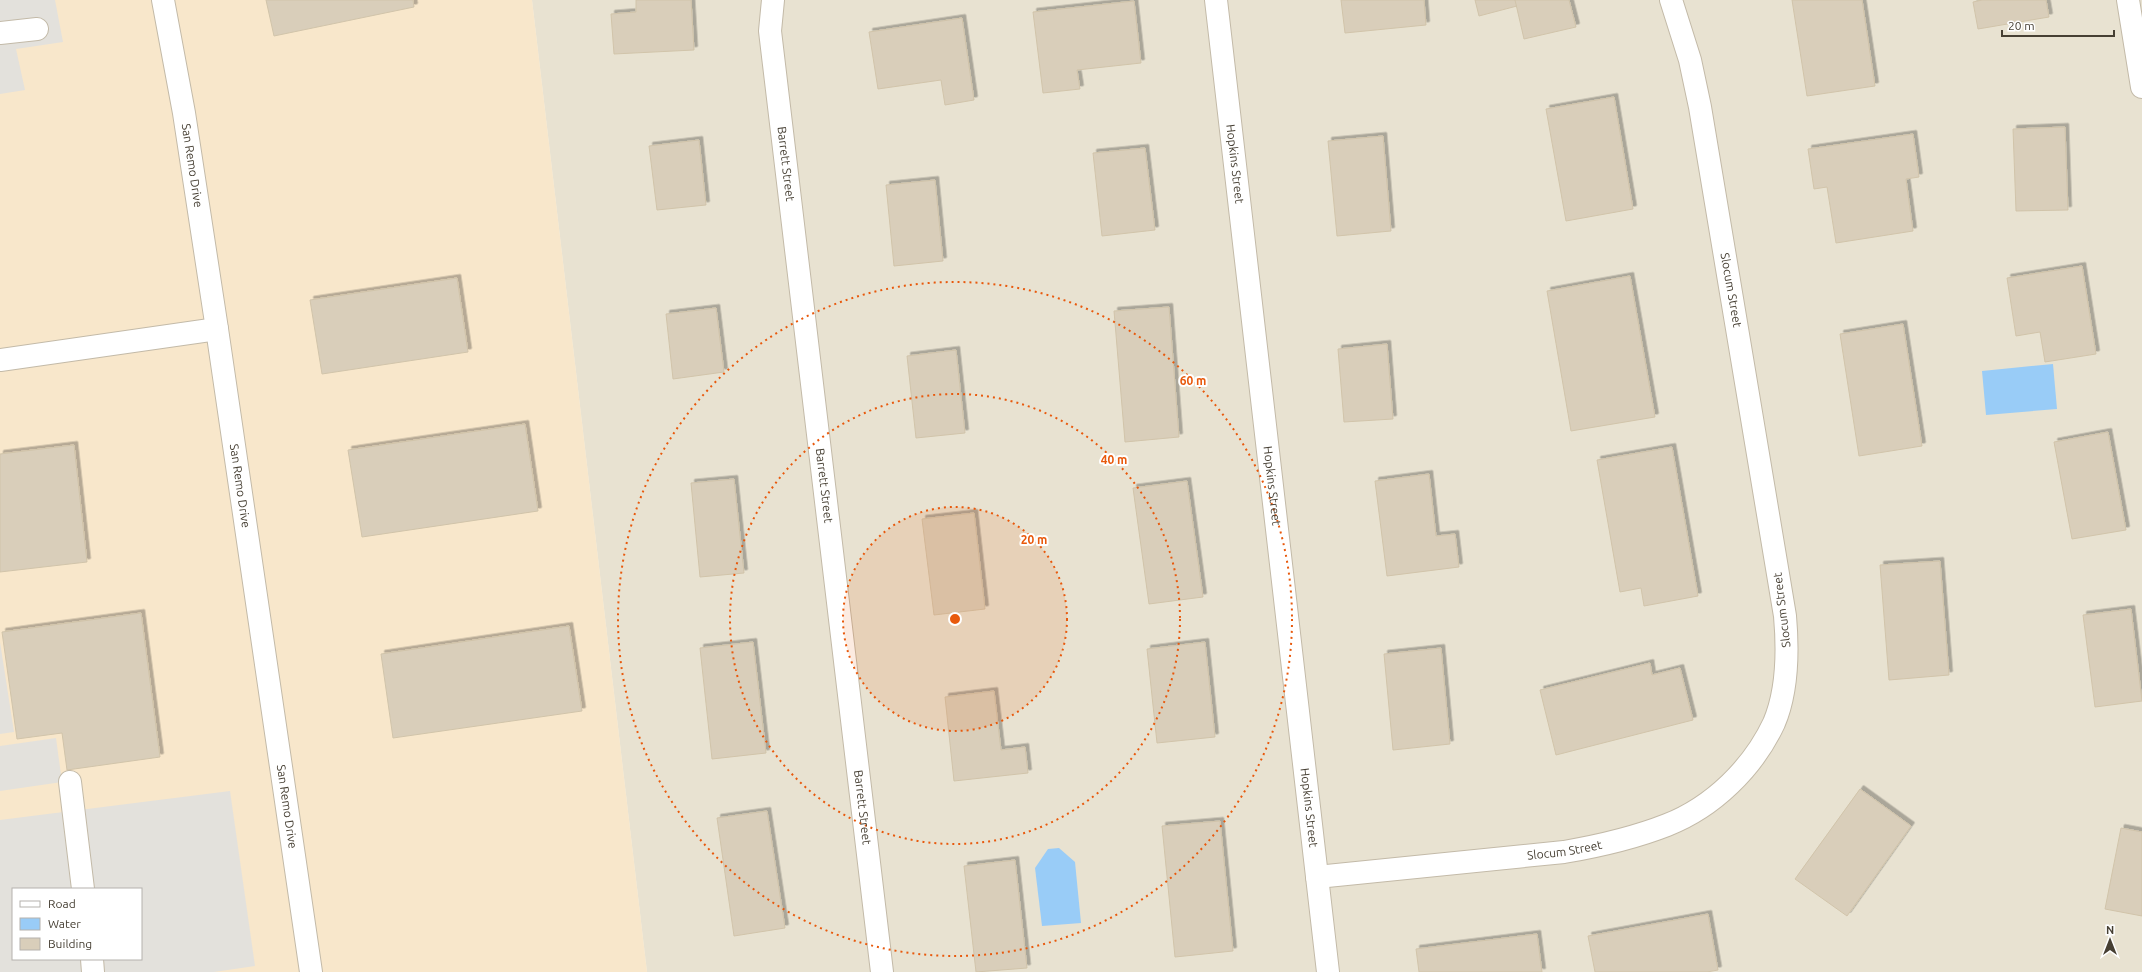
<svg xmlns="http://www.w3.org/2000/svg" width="2142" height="972" font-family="Ubuntu,sans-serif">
<defs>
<filter id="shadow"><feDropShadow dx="3.5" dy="-3.5" stdDeviation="0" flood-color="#0004"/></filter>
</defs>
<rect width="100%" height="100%" fill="#f3efe3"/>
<!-- residential -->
<polygon fill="#e8e2d1" points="532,0 2142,0 2142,972 647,972"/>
<!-- commercial -->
<path fill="#f8e7cb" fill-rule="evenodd" d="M0,0H532L647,972H0ZM13,889H141V959H13Z"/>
<!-- parking -->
<g fill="#e3e1dc" fill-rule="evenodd">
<polygon points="0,0 55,0 63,42 16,49 25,90 0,94"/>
<polygon points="0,642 14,732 0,734"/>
<polygon points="56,738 62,782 0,791 0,746"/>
<path d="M230,791L255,966L214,972H0V820ZM13,889H141V959H13Z"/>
</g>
<!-- water -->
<g fill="#99ccf7">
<polygon points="2053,364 2057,409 1986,415 1982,371"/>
<polygon points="1059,848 1075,862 1081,923 1042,926 1035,868 1048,849"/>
</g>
<!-- building -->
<g fill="#d9ceba" stroke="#d1c4aa" filter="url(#shadow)">
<polygon points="266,0 413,0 414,7 274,36"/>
<polygon points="636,0 691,0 694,50 614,54 611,14 636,12"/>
<polygon points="1341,0 1424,0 1426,25 1345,33"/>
<polygon points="1475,0 1515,0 1517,6 1479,16"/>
<polygon points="1515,0 1569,0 1576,27 1524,39"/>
<polygon points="1792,0 1862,0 1875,86 1807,96"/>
<polygon points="1982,0 2046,0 2049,17 1978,29 1973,2"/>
<polygon points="1134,1 1141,63 1077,70 1080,89 1043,93 1033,12"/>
<polygon points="962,18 974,100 945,105 941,80 878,89 869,32"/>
<polygon points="1614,97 1633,209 1566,221 1546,109"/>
<polygon points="2065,127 2068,210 2016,211 2013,129"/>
<polygon points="1913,134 1919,177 1906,179 1913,231 1836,243 1827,187 1814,189 1808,149"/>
<polygon points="1383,136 1391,231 1337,236 1328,141"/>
<polygon points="699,140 706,205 657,210 649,146"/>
<polygon points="1145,148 1155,230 1102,236 1093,153"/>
<polygon points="935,180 943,261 894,266 886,185"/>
<polygon points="2082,266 2096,354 2045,362 2040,332 2016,336 2007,278"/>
<polygon points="1630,276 1655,417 1571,431 1547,291"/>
<polygon points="457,278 468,352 322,374 310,300"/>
<polygon points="1169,307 1179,437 1125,442 1114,311"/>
<polygon points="716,308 724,372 673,379 666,314"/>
<polygon points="1903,324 1922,446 1859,456 1840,334"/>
<polygon points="1387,344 1393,419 1344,422 1338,349"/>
<polygon points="956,350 965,433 916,438 907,356"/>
<polygon points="525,424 538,511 362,537 348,450"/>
<polygon points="2108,432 2126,530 2072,539 2054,442"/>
<polygon points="74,445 87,562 0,572 0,454"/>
<polygon points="1672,447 1698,596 1644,606 1641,588 1620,592 1597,460"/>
<polygon points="1429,474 1436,536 1455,534 1459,567 1387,576 1375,481"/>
<polygon points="734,479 744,573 700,577 691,483"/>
<polygon points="1187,481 1203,597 1149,604 1133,488"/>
<polygon points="974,513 985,609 934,615 922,519"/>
<polygon points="1940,561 1949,675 1889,680 1880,565"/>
<polygon points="2131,609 2142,701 2095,707 2083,615"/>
<polygon points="141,613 160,757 67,770 62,733 17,739 2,632"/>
<polygon points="569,626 582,711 393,738 381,654"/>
<polygon points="753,642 766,753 712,759 700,648"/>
<polygon points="1205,642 1215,737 1157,743 1147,649"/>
<polygon points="1441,648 1450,744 1393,750 1384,654"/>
<polygon points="1650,663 1652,675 1680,668 1693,720 1556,755 1540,690"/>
<polygon points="994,691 1001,750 1025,747 1028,773 954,781 945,697"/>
<polygon points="1860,789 1911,826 1847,916 1795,879"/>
<polygon points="767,811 785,928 734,936 717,818"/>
<polygon points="1220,821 1233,951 1175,957 1162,826"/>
<polygon points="2121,828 2142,832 2142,916 2105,909"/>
<polygon points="1015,860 1027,968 976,972 964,866"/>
<polygon points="1708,914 1718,970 1707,972 1595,972 1588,936"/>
<polygon points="1537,934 1542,972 1419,972 1416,949"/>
</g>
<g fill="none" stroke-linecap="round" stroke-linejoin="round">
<!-- minor casing -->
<g stroke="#c3baa8" stroke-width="24">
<g id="minor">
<path id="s1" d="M163,0L184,113L217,329L311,972"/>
<path id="s2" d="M773,0L770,31L882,972"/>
<path id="s3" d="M1216,0L1328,972"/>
<polyline points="2128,0 2142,87"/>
<polyline points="0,33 37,29"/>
<polyline points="0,360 217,329"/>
<polyline points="70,782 83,889"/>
<path id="s4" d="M1317,877L1564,852C1599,846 1634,838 1667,825C1713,807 1753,768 1774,723C1788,690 1788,650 1785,616L1700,107L1690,60L1671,0"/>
<polyline points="92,959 93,972"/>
</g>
</g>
<!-- minor -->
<use href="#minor" stroke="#fff" stroke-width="22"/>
</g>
<!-- distance rings -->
<circle cx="955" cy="619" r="112" fill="#e8590c" fill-opacity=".12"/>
<g fill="none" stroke="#e8590c" stroke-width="2" stroke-dasharray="2 4">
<circle cx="955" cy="619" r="112"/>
<circle cx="955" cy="619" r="225"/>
<circle cx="955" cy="619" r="337"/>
</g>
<g text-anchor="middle" stroke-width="4" stroke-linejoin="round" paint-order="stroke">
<!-- street labels -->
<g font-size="12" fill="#463f33" stroke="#fff">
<text dy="4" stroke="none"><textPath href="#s2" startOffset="165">Barrett Street</textPath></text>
<text dy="4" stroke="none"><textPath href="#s3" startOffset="165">Hopkins Street</textPath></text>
<text dy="4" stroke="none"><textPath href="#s1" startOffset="168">San Remo Drive</textPath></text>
<text transform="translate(1731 290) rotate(80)" y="4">Slocum Street</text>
<text dy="4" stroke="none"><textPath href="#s1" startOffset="492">San Remo Drive</textPath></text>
<text dy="4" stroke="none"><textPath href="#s2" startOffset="489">Barrett Street</textPath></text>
<text dy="4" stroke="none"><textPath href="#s3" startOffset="489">Hopkins Street</textPath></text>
<text transform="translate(1782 610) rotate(-97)" y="4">Slocum Street</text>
<text dy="4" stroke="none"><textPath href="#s1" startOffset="816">San Remo Drive</textPath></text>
<text dy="4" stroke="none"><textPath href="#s2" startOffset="813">Barrett Street</textPath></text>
<text dy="4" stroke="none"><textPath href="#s3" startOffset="813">Hopkins Street</textPath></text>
<text dy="4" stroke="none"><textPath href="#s4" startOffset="249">Slocum Street</textPath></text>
</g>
</g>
<circle cx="955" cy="619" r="6" fill="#e8590c" stroke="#fff" stroke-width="2"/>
<g font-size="12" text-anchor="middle" font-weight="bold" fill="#e8590c" stroke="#fff" stroke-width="4" stroke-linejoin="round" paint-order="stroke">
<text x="1193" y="385">60 m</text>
<text x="1114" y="464">40 m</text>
<text x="1034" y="544">20 m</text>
</g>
<!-- legend -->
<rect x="12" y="888" width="130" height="72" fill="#ffffff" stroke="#b5b2ad"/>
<rect x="20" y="901" width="20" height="6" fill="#ffffff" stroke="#b5b2ad"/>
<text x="48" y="908" font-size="12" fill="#463f33">Road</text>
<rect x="20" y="918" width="20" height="12" fill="#99ccf7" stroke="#b5b2ad"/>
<text x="48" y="928" font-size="12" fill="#463f33">Water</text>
<rect x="20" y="938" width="20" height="12" fill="#d9ceba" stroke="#b5b2ad"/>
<text x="48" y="948" font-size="12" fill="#463f33">Building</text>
<!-- north arrow -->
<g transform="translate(2110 940)" stroke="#ffffff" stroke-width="3" paint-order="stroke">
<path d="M0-3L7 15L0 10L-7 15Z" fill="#463f33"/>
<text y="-6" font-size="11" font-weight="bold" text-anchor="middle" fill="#463f33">N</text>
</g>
<!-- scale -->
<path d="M2002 30v6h112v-6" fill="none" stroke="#463f33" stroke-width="2"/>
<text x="2008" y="30" font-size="12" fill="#463f33" stroke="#ffffff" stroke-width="3" paint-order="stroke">20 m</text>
</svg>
